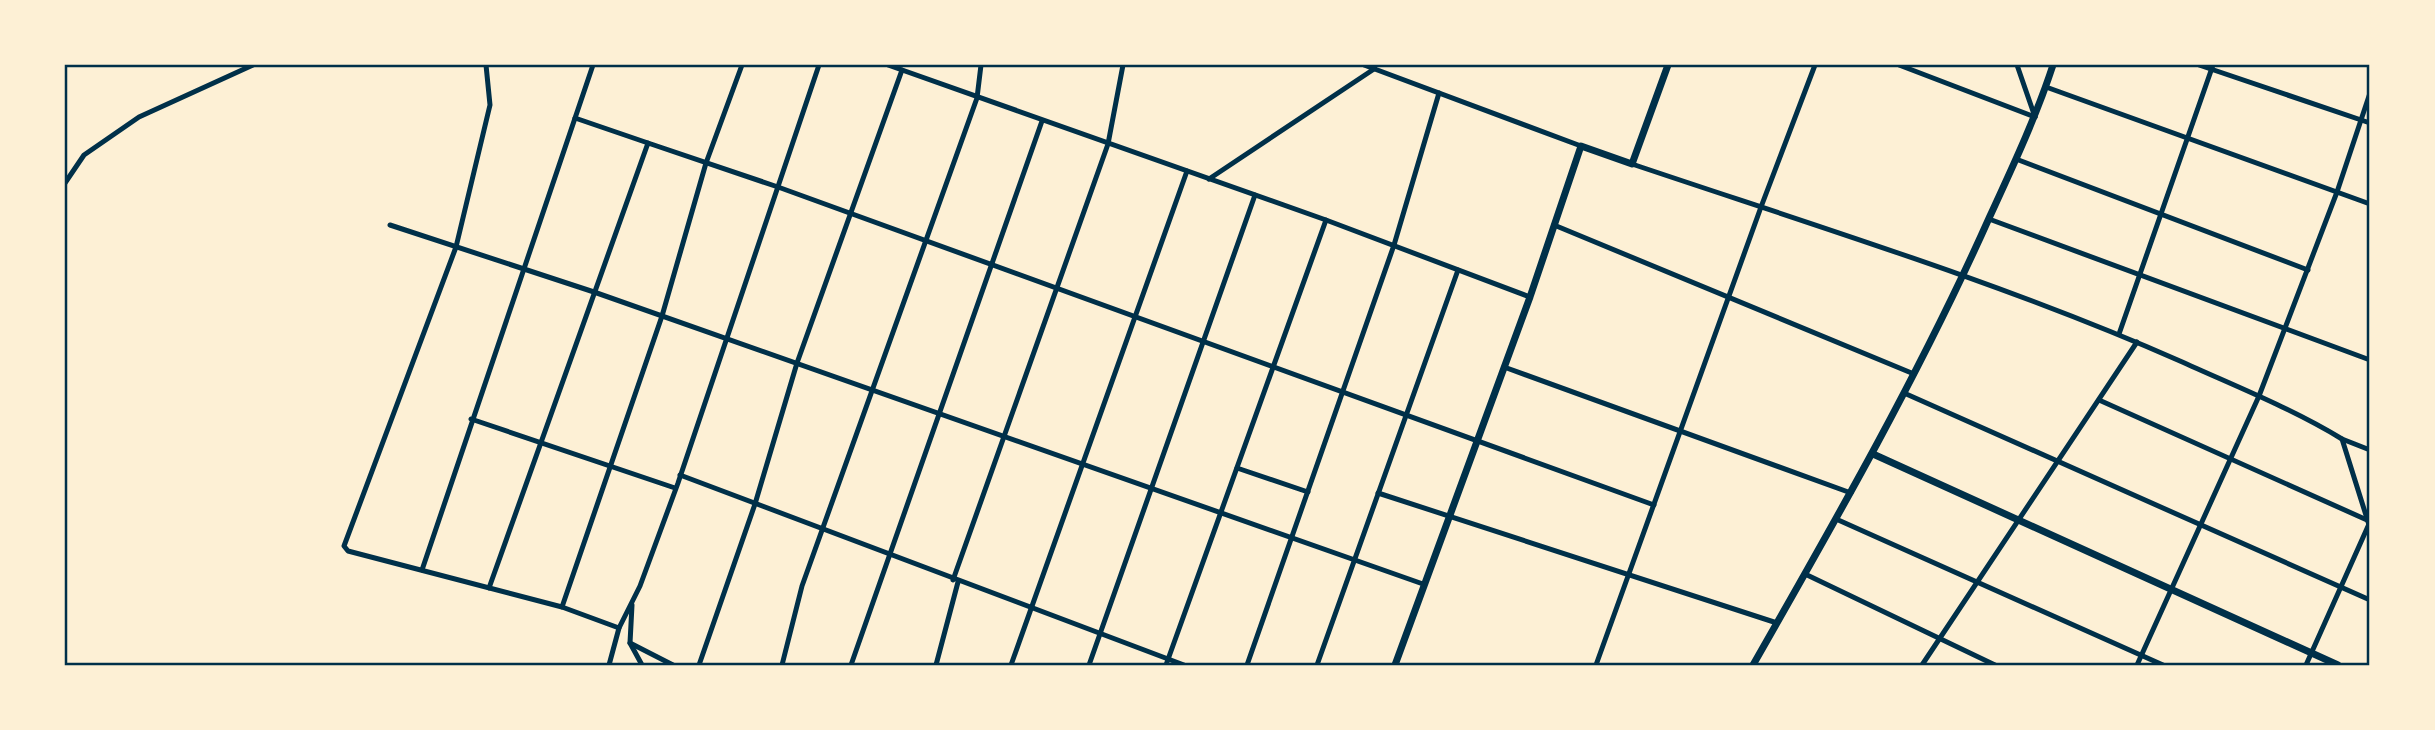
<svg xmlns="http://www.w3.org/2000/svg" width="2435" height="730" font-family="'Public Sans',sans-serif">
<rect width="100%" height="100%" fill="#fdf0d5"/>
<g fill="none" stroke-linecap="round" stroke-linejoin="round">
<!-- minor -->
<g stroke="#003049" stroke-width="5">
<polyline points="486,65 490,105 456,247 344,546 348,551 562,607 619,628"/>
<polyline points="888,65 1326,220 1530,297"/>
<polyline points="1364,65 1581,146"/>
<polyline points="1899,65 2035,117"/>
<polyline points="2017,65 2035,117"/>
<polyline points="2199,65 2370,123"/>
<polyline points="2046,87 2370,204"/>
<polyline points="575,118 648,143"/>
<polyline points="2016,159 2308,270"/>
<path d="M1632,164C1816,226 2003,283 2180,361C2235,386 2291,408 2342,439L2370,528"/>
<polyline points="1209,179 1374,69 1375,65"/>
<polyline points="65,183 84,155 139,117 253,65"/>
<polyline points="1989,219 2370,360"/>
<polyline points="390,225 594,292 1423,584"/>
<polyline points="1554,225 1914,374"/>
<polyline points="2119,334 2213,65"/>
<polyline points="1504,367 1851,493"/>
<polyline points="1904,393 2370,600"/>
<polyline points="2099,400 2367,520"/>
<polyline points="471,419 675,488"/>
<polyline points="2342,439 2370,450"/>
<polyline points="1237,468 1308,492"/>
<polyline points="680,475 1184,665"/>
<polyline points="1378,493 1777,623"/>
<polyline points="1836,519 2163,665"/>
<polyline points="422,570 593,65"/>
<polyline points="1805,574 1995,665"/>
<polyline points="953,580 1108,144 1123,65"/>
<polyline points="489,588 648,143 778,187 1654,505"/>
<polyline points="632,605 630,643 642,665"/>
<polyline points="562,607 662,316 706,163 742,65"/>
<polyline points="630,643 673,665"/>
<polyline points="609,665 619,628 640,586 678,483 819,65"/>
<polyline points="699,665 755,504 797,363 902,70"/>
<polyline points="782,665 802,586 977,98 981,65"/>
<polyline points="851,665 1042,121"/>
<polyline points="936,665 958,582"/>
<polyline points="1011,665 1187,171"/>
<polyline points="1089,665 1255,195"/>
<polyline points="1166,665 1326,220"/>
<polyline points="1247,665 1394,245 1439,93"/>
<polyline points="1317,665 1458,270"/>
<polyline points="1596,665 1761,207 1815,65"/>
<polyline points="1922,665 2137,342"/>
<polyline points="2137,665 2259,396 2337,192 2370,93"/>
<polyline points="2306,665 2369,524"/>
</g>
<!-- tertiary -->
<g stroke="#003049" stroke-width="7">
<polyline points="1873,454 2338,665"/>
<polyline points="1395,665 1530,297 1581,146 1632,164 1668,65"/>
<path d="M1753,665C1837,518 1921,371 1990,216C2013,166 2036,117 2053,65"/>
</g>
</g>
<!-- border -->
<rect width="2435" height="730" fill="none" stroke="#fdf0d5" stroke-width="133"/>
<rect x="66" y="66" width="2302" height="598" fill="none" stroke="#003049" stroke-width="2.5"/>
</svg>
